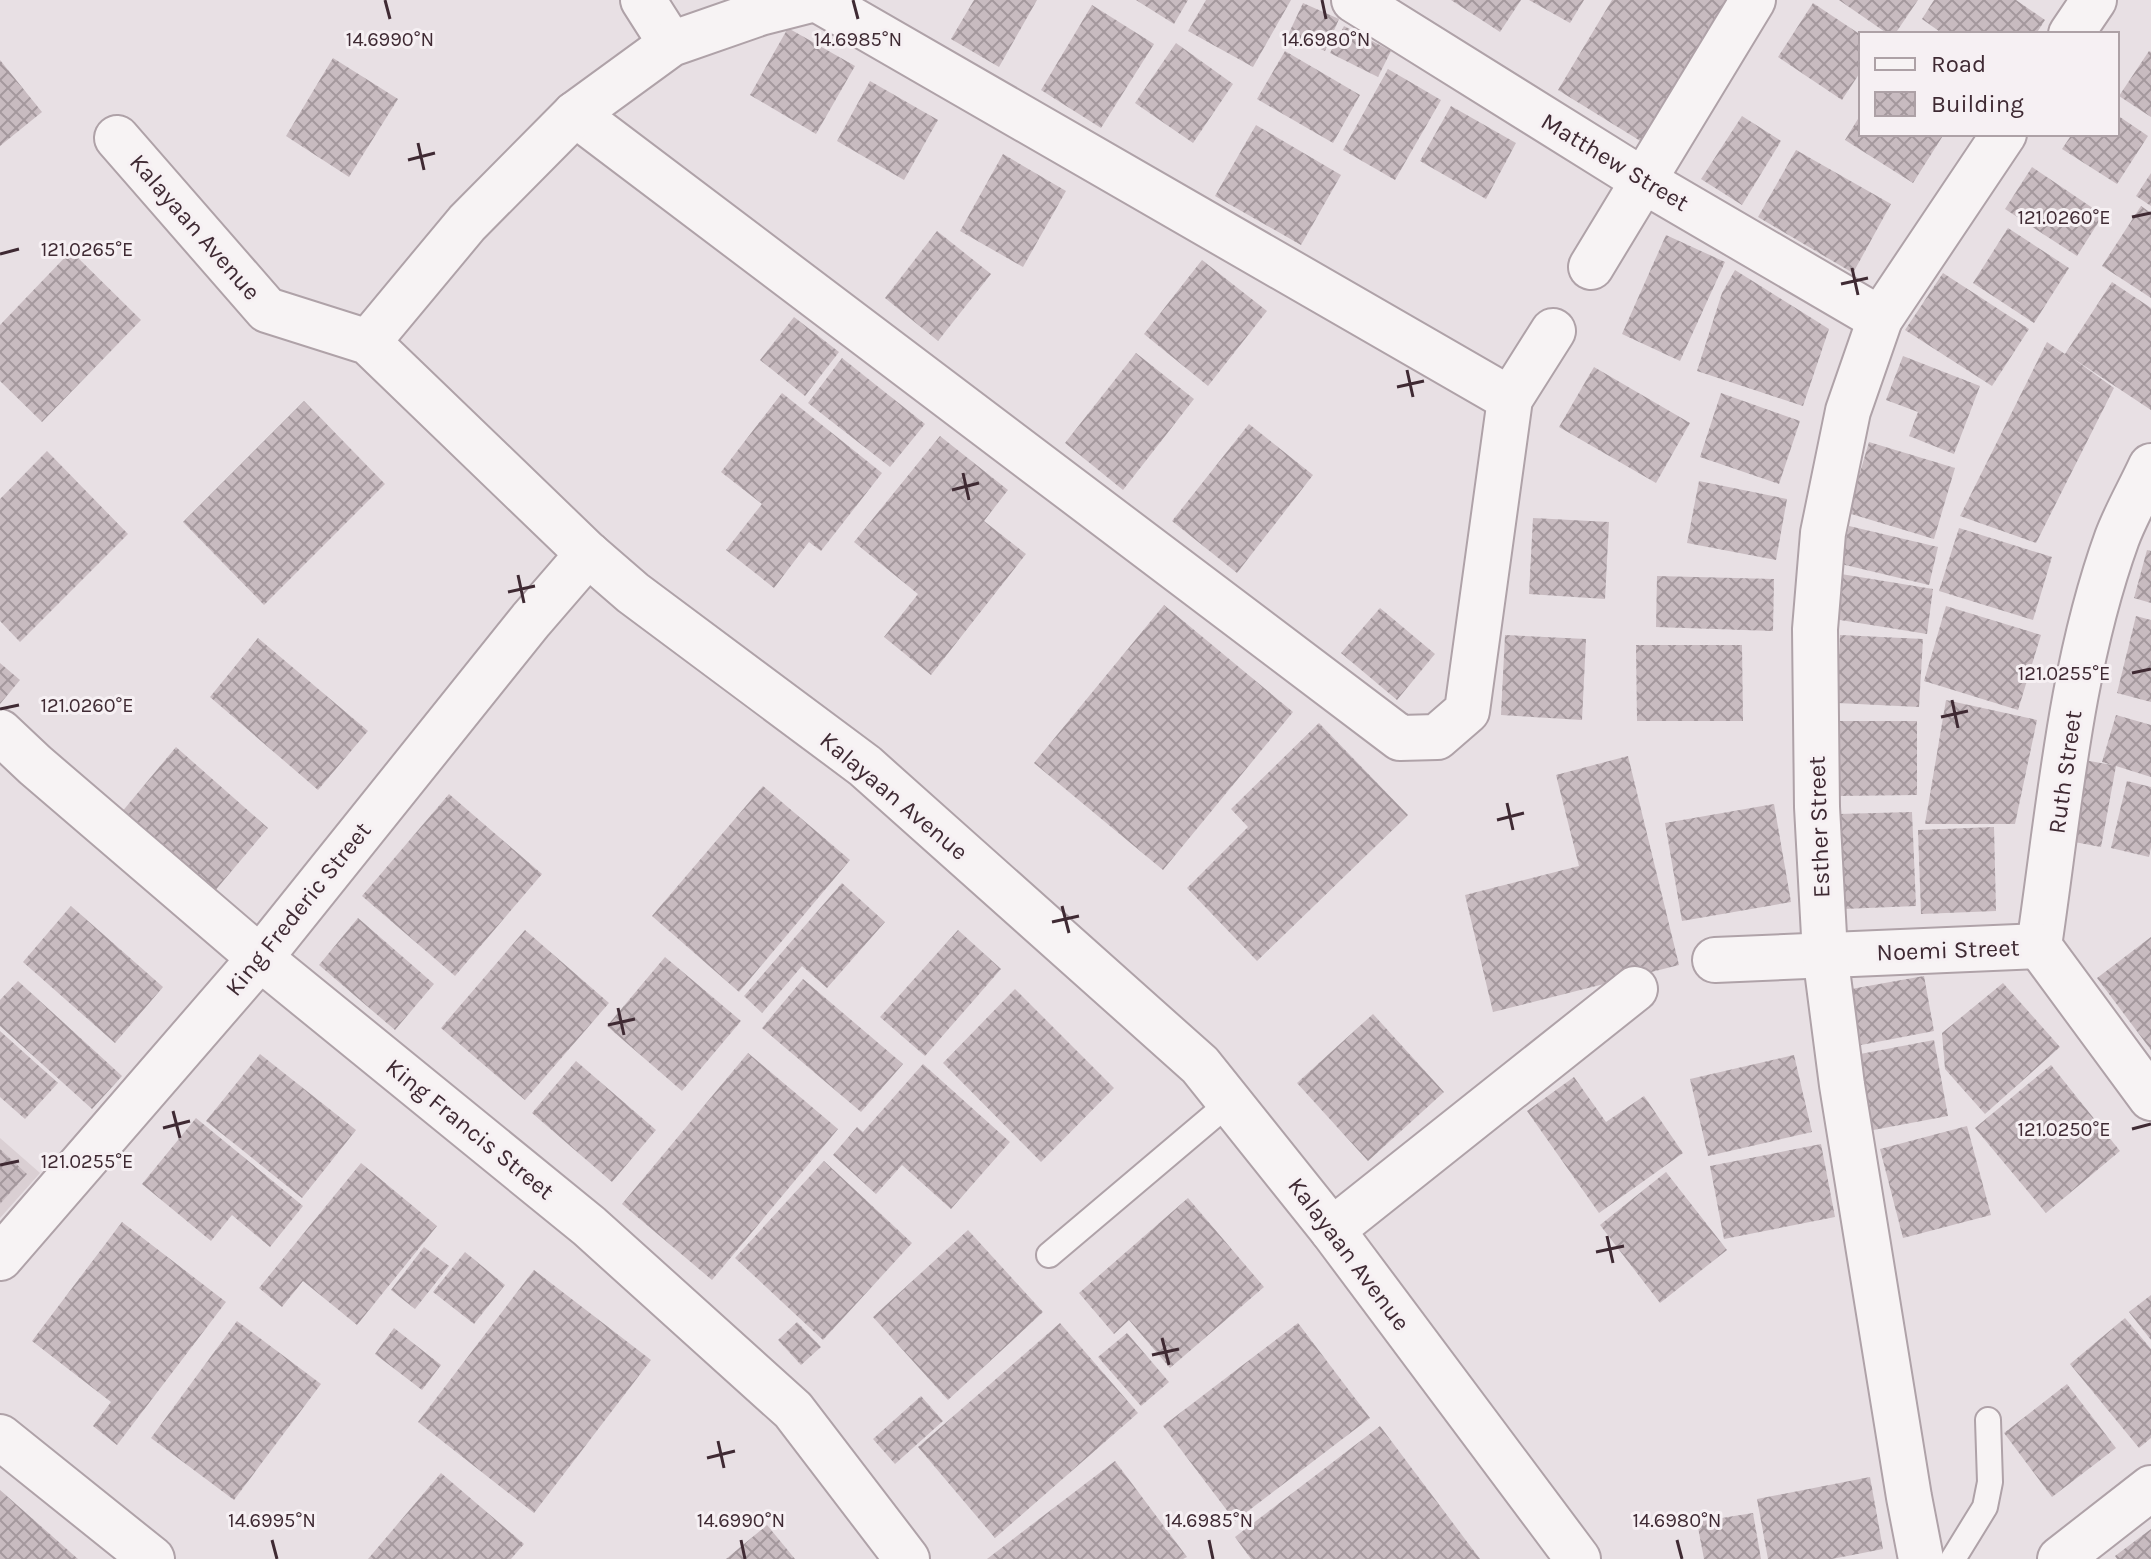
<svg xmlns="http://www.w3.org/2000/svg" width="2151" height="1559" font-family="Karla,sans-serif">
<defs>
<pattern id="building-cross-hatch" width="8" height="8" patternUnits="userSpaceOnUse" patternTransform="scale(2)"><rect width="8" height="8" fill="#c8bbc0"/><path d="M0 0l8 8M0 8l8-8" fill="none" stroke="#a4989d"/></pattern>
</defs>
<rect width="100%" height="100%" fill="#e8e0e4"/>
<!-- built -->
<polygon fill="#dacfd3" points="0,1138 40,1173 0,1218"/>
<!-- building -->
<g fill="url(#building-cross-hatch)">
<polygon points="974,0 1037,0 999,67 951,39"/>
<polygon points="1136,0 1188,0 1174,24"/>
<polygon points="1206,0 1291,0 1253,67 1188,31"/>
<polygon points="1451,0 1521,0 1500,32"/>
<polygon points="1529,0 1584,0 1570,23"/>
<polygon points="1612,0 1728,0 1642,142 1558,90"/>
<polygon points="1839,0 1918,0 1895,34 1888,34"/>
<polygon points="1934,0 2016,0 2045,20 2036,34 1943,34 1922,19"/>
<polygon points="1303,3 1339,19 1325,51 1288,35"/>
<polygon points="1813,3 1861,35 1861,71 1842,100 1778,57"/>
<polygon points="1092,5 1154,44 1101,128 1041,90"/>
<polygon points="1344,26 1391,51 1378,77 1330,53"/>
<polygon points="788,28 855,66 816,134 750,95"/>
<polygon points="1176,43 1233,84 1193,143 1135,103"/>
<polygon points="1285,51 1360,95 1333,143 1257,99"/>
<polygon points="2149,51 2151,52 2151,117 2119,96"/>
<polygon points="333,58 398,99 349,177 286,136"/>
<polygon points="0,60 42,112 0,146"/>
<polygon points="1388,69 1441,100 1395,180 1343,150"/>
<polygon points="870,81 938,120 904,180 837,141"/>
<polygon points="1451,106 1516,143 1486,199 1420,161"/>
<polygon points="1861,114 1861,134 1944,134 1913,183 1845,140"/>
<polygon points="2117,115 2148,136 2117,184 2062,149 2072,134 2117,134"/>
<polygon points="1742,116 1781,141 1742,205 1701,179"/>
<polygon points="1256,125 1341,175 1301,245 1215,196"/>
<polygon points="1796,150 1891,204 1853,273 1758,217"/>
<polygon points="1003,154 1066,191 1023,267 960,231"/>
<polygon points="2032,167 2103,215 2077,256 2005,209"/>
<polygon points="2151,173 2151,206 2136,196"/>
<polygon points="2141,206 2151,213 2151,298 2102,266"/>
<polygon points="2008,228 2069,268 2034,323 1973,283"/>
<polygon points="937,231 991,274 938,341 885,298"/>
<polygon points="1666,235 1725,262 1680,361 1622,334"/>
<polygon points="71,251 141,320 42,422 0,381 0,325"/>
<polygon points="1202,260 1267,311 1208,386 1144,334"/>
<polygon points="1735,270 1829,329 1803,406 1697,371 1722,293"/>
<polygon points="1943,273 2029,329 1992,386 1905,330"/>
<polygon points="2112,282 2151,308 2151,410 2071,357 2114,388 2036,543 1960,516 2047,342 2065,354"/>
<polygon points="794,317 839,352 805,396 760,360"/>
<polygon points="1136,353 1194,399 1123,490 1065,443"/>
<polygon points="1903,356 1980,386 1954,454 1909,436 1918,412 1886,400"/>
<polygon points="842,358 925,424 890,467 808,403"/>
<polygon points="1594,367 1690,423 1656,483 1559,427"/>
<polygon points="782,393 882,473 821,551 809,542 774,588 726,550 762,504 721,472"/>
<polygon points="1721,393 1800,421 1779,484 1700,457"/>
<polygon points="304,401 385,484 264,605 183,522"/>
<polygon points="1249,424 1313,475 1237,573 1172,521"/>
<polygon points="940,436 1008,490 984,521 1026,554 931,675 884,637 918,594 854,542"/>
<polygon points="1869,442 1955,468 1934,539 1848,513"/>
<polygon points="47,451 128,534 20,642 0,621 0,499"/>
<polygon points="1699,481 1787,499 1776,560 1687,543"/>
<polygon points="1533,518 1609,522 1605,599 1529,594"/>
<polygon points="1849,526 1938,547 1929,585 1841,564"/>
<polygon points="1959,528 2052,557 2033,620 1939,591"/>
<polygon points="2147,550 2151,551 2151,603 2134,598"/>
<polygon points="1841,574 1933,589 1927,634 1834,619"/>
<polygon points="1657,576 1774,579 1773,631 1656,627"/>
<polygon points="1164,605 1293,712 1163,870 1034,763"/>
<polygon points="1946,606 2041,635 2018,710 1924,681"/>
<polygon points="1380,608 1435,654 1397,700 1341,653"/>
<polygon points="2136,616 2151,620 2151,702 2117,693"/>
<polygon points="1505,635 1586,639 1582,720 1501,715"/>
<polygon points="1840,635 1923,639 1919,707 1837,703"/>
<polygon points="258,638 368,731 318,790 210,697"/>
<polygon points="1636,645 1742,645 1743,721 1637,721"/>
<polygon points="0,663 20,680 0,704"/>
<polygon points="1946,700 2037,720 2015,824 1925,824"/>
<polygon points="2116,715 2151,725 2151,777 2116,766 2101,847 2069,841 2084,760 2112,765 2102,762"/>
<polygon points="1837,721 1917,721 1917,795 1838,796"/>
<polygon points="1319,723 1408,815 1257,961 1187,888 1248,827 1231,809"/>
<polygon points="176,747 268,828 213,893 121,813"/>
<polygon points="1628,756 1679,965 1493,1012 1465,895 1579,866 1556,775"/>
<polygon points="2127,781 2151,787 2151,847 2149,857 2111,848"/>
<polygon points="763,786 850,860 739,992 652,916"/>
<polygon points="449,794 542,874 455,976 362,896"/>
<polygon points="1774,804 1791,902 1682,921 1665,823"/>
<polygon points="1912,812 1916,906 1843,909 1839,814"/>
<polygon points="1994,827 1996,911 1921,914 1918,830"/>
<polygon points="842,883 885,922 827,988 802,966 762,1013 744,996"/>
<polygon points="71,906 163,987 115,1043 23,962"/>
<polygon points="358,918 434,984 395,1030 319,965"/>
<polygon points="525,930 609,1003 525,1100 441,1028"/>
<polygon points="958,930 1001,969 925,1056 880,1017"/>
<polygon points="2151,937 2151,1050 2097,978"/>
<polygon points="665,957 741,1021 682,1091 607,1026"/>
<polygon points="1924,976 1934,1031 1861,1045 1851,989"/>
<polygon points="803,979 903,1064 861,1112 762,1028"/>
<polygon points="18,981 122,1076 92,1109 0,1026 0,1000"/>
<polygon points="2003,983 2060,1047 1985,1114 1945,1069 1942,1033"/>
<polygon points="1015,989 1114,1088 1041,1162 943,1063"/>
<polygon points="1373,1014 1444,1092 1368,1161 1297,1083"/>
<polygon points="0,1031 58,1083 25,1119 0,1097"/>
<polygon points="1934,1040 1948,1116 1868,1131 1855,1055"/>
<polygon points="748,1053 838,1129 712,1280 622,1204"/>
<polygon points="260,1054 356,1130 302,1198 206,1121"/>
<polygon points="1794,1055 1812,1132 1708,1156 1690,1079"/>
<polygon points="576,1061 656,1130 612,1182 532,1113"/>
<polygon points="923,1064 1010,1142 951,1209 902,1165 876,1194 833,1155 857,1127 863,1132"/>
<polygon points="2051,1065 2120,1151 2046,1213 1975,1128"/>
<polygon points="1574,1077 1606,1122 1644,1096 1683,1153 1599,1213 1527,1111"/>
<polygon points="196,1118 303,1206 270,1247 232,1215 211,1241 142,1184"/>
<polygon points="1967,1126 1991,1215 1903,1238 1880,1149"/>
<polygon points="1821,1144 1835,1217 1724,1239 1710,1166"/>
<polygon points="0,1149 27,1174 0,1204"/>
<polygon points="824,1161 912,1243 823,1340 735,1258"/>
<polygon points="361,1163 437,1226 357,1325 303,1281 282,1307 259,1288"/>
<polygon points="1666,1172 1727,1250 1660,1303 1600,1225"/>
<polygon points="1188,1198 1264,1287 1170,1368 1129,1320 1114,1334 1079,1293"/>
<polygon points="122,1222 226,1302 117,1445 93,1426 111,1402 32,1341"/>
<polygon points="968,1230 1043,1312 948,1400 873,1317"/>
<polygon points="424,1247 449,1266 415,1309 391,1290"/>
<polygon points="465,1252 505,1285 474,1324 433,1292"/>
<polygon points="534,1270 651,1360 534,1513 418,1422"/>
<polygon points="2151,1295 2151,1340 2129,1312"/>
<polygon points="2125,1318 2151,1349 2151,1438 2139,1448 2070,1364"/>
<polygon points="237,1321 321,1384 234,1500 151,1438"/>
<polygon points="797,1322 821,1347 801,1365 778,1340"/>
<polygon points="1060,1323 1138,1413 995,1538 918,1447"/>
<polygon points="1298,1323 1370,1418 1235,1521 1163,1426"/>
<polygon points="394,1328 441,1365 422,1390 375,1354"/>
<polygon points="1127,1333 1169,1382 1141,1406 1098,1357"/>
<polygon points="2067,1384 2116,1448 2052,1497 2004,1433"/>
<polygon points="921,1396 943,1421 895,1464 873,1439"/>
<polygon points="1380,1426 1480,1559 1251,1559 1235,1537"/>
<polygon points="1115,1461 1187,1557 1183,1559 987,1559"/>
<polygon points="441,1473 524,1544 511,1559 368,1559"/>
<polygon points="1870,1477 1883,1549 1832,1559 1768,1559 1757,1499"/>
<polygon points="0,1490 78,1559 0,1559"/>
<polygon points="1753,1513 1761,1559 1704,1559 1697,1522"/>
<polygon points="767,1525 795,1559 726,1559"/>
<polygon points="2151,1529 2151,1559 2117,1559 2115,1556"/>
</g>
<g fill="none" stroke-linecap="round" stroke-linejoin="round">
<!-- lane casing -->
<g stroke="#afa2a8" stroke-width="28">
<g id="lane">
<polyline points="1049,1255 1230,1102"/>
<polyline points="1953,1559 1985,1507 1990,1482 1988,1420"/>
</g>
</g>
<!-- street casing -->
<g stroke="#afa2a8" stroke-width="48">
<g id="street">
<polyline points="643,0 671,44"/>
<polyline points="818,0 1510,399"/>
<polyline points="1354,0 1644,181 1880,319"/>
<polyline points="2071,34 2094,0"/>
<polyline points="575,114 1400,738 1437,737 1467,711 1510,399 1553,331"/>
<polyline points="117,138 267,310 368,342 588,554 633,593 865,766 1200,1065 1332,1230 1578,1559"/>
<polyline points="1591,267 1753,0"/>
<polyline points="368,342 467,223 575,114 671,44 760,13 811,0"/>
<polyline points="0,732 35,765 260,958 589,1226 793,1410 907,1559"/>
<path d="M2039,946C2059,811 2070,668 2117,538C2126,514 2140,490 2151,466"/>
<polyline points="2039,946 2151,1098"/>
<polyline points="1715,960 2039,946"/>
<polyline points="1332,1230 1635,989"/>
<polyline points="0,1258 260,958 531,620 588,554"/>
<polyline points="0,1437 152,1559"/>
<polyline points="1921,1559 1909,1497 1842,1085 1825,954 1817,807 1815,629 1823,533 1848,411 1880,319 2004,134"/>
<polyline points="2060,1559 2151,1488"/>
</g>
</g>
<!-- lane -->
<use href="#lane" stroke="#f7f3f4" stroke-width="24"/>
<!-- street -->
<use href="#street" stroke="#f7f3f4" stroke-width="44"/>
</g>
<!-- ticks -->
<path fill="none" stroke="#3f2a33" stroke-width="3" d="M385,0L390,19M853,0L858,19M1322,0L1326,19M418,143L424,170M408,160L435,153M2132,217L2151,213M0,254L19,249M1852,268L1858,295M1841,284L1868,278M1407,370L1413,397M1397,387L1424,381M963,473L969,500M952,490L979,483M518,575L524,603M508,592L535,586M2132,673L2151,669M1952,700L1958,728M0,709L19,705M1941,717L1968,711M1507,803L1513,830M1497,820L1524,813M1062,906L1069,933M1052,922L1079,916M618,1008L624,1035M608,1025L635,1019M173,1111L180,1138M163,1128L190,1121M2132,1129L2151,1124M0,1165L19,1161M1607,1236L1613,1263M1596,1252L1624,1246M1162,1338L1169,1365M1152,1355L1179,1349M718,1441L724,1468M707,1458L735,1451M272,1540L277,1559M741,1540L745,1559M1209,1540L1213,1559M1677,1540L1682,1559"/>
<g text-anchor="middle" stroke-width="6" stroke-linejoin="round" paint-order="stroke">
<!-- street labels -->
<g font-size="24" fill="#3f2a33" stroke="#f6f0f3">
<text transform="translate(1615 162) rotate(31)" y="8">Matthew Street</text>
<text transform="translate(195 227) rotate(49)" y="8">Kalayaan Avenue</text>
<text transform="translate(2065 772) rotate(-82)" y="8">Ruth Street</text>
<text transform="translate(894 796) rotate(40)" y="8">Kalayaan Avenue</text>
<text transform="translate(1819 827) rotate(-92)" y="8">Esther Street</text>
<text transform="translate(298 909) rotate(-51)" y="8">King Frederic Street</text>
<text transform="translate(1948 950) rotate(-2)" y="8">Noemi Street</text>
<text transform="translate(470 1129) rotate(39)" y="8">King Francis Street</text>
<text transform="translate(1349 1254) rotate(53)" y="8">Kalayaan Avenue</text>
</g>
</g>
<g font-size="20" text-anchor="middle" fill="#3f2a33" stroke="#f6f0f3" stroke-width="6" stroke-linejoin="round" paint-order="stroke">
<text x="390" y="46">14.6990°N</text>
<text x="858" y="46">14.6985°N</text>
<text x="1326" y="46">14.6980°N</text>
<text x="2064" y="224">121.0260°E</text>
<text x="87" y="256">121.0265°E</text>
<text x="2064" y="680">121.0255°E</text>
<text x="87" y="712">121.0260°E</text>
<text x="2064" y="1136">121.0250°E</text>
<text x="87" y="1168">121.0255°E</text>
<text x="272" y="1527">14.6995°N</text>
<text x="741" y="1527">14.6990°N</text>
<text x="1209" y="1527">14.6985°N</text>
<text x="1677" y="1527">14.6980°N</text>
</g>
<!-- legend -->
<rect x="1859" y="32" width="260" height="104" fill="#f6f0f3" stroke="#ada1a6" stroke-width="2"/>
<rect x="1875" y="58" width="40" height="12" fill="#f7f3f4" stroke="#ada1a6" stroke-width="2"/>
<text x="1931" y="72" font-size="24" fill="#3f2a33">Road</text>
<rect x="1875" y="92" width="40" height="24" fill="url(#building-cross-hatch)" stroke="#ada1a6" stroke-width="2"/>
<text x="1931" y="112" font-size="24" fill="#3f2a33">Building</text>
</svg>
